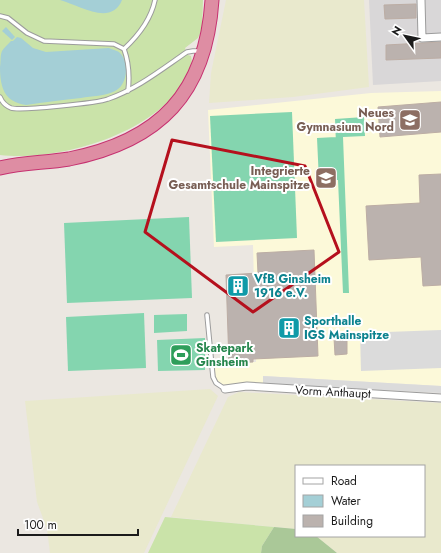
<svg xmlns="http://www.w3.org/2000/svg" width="441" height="553" font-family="Jost,sans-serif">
<rect width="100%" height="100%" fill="#ebe7e1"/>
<!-- residential -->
<polygon fill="#d9d7d8" points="369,0 441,0 441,81 373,85"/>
<!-- education -->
<polygon fill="#fcf9d9" points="441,91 441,386 263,376 263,384 229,386 222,384 216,379 214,364 256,362 253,245 214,247 208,110 371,93"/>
<!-- farmland -->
<g fill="#e9e9cd">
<polygon points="226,0 364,0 369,87 293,97 209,103 211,73"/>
<polygon points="210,389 218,396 144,553 50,553 47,529 37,502 25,401"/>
<polygon points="239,392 441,403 441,553 337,553 316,536 424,536 424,466 296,466 296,529 171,517 228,397"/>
</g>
<!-- grass -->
<g fill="#cae3a9">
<path d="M0,0H203L202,29L198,38L185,48L188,55L191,56C194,66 187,76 182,84C151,135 56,162 0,155Z"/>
<polygon points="165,517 274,527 262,546 261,553 148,553"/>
</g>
<!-- forest -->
<polygon fill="#aac898" points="274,527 296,529 296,536 316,536 337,553 261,553 262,546"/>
<!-- pitch -->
<g fill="#84d5af">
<polygon points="292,112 297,238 216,242 210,116"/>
<polygon points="364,117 365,136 343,137 349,293 343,293 338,180 319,181 317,138 336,137 336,144 335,119"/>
<polygon points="189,217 192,298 67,303 64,223"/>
<polygon points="144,313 146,368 68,371 66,317"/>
<polygon points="187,314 187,331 154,333 154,315"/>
<polygon points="205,338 205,370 158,371 157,340"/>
</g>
<!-- parking -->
<g fill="#dbdbdb">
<polygon points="441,330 441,368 361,371 360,333"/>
<polygon points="263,376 441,386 441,393 263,384"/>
</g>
<!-- water -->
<g fill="#a4cfd6">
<path d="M60,0H122C111,27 79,5 60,0Z"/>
<polygon points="6,27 15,37 12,40 2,31"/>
<path d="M17,37L21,38L33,48L46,52L109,48C113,50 117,50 120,53C130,63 127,86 115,91C105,96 92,96 81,98C63,100 44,102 26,105C4,102 0,87 0,67C1,62 0,55 2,51C4,48 8,44 11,41H13Z"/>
</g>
<!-- building -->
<g fill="#bbb2ae" stroke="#bcada4">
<polygon points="416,4 416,18 385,19 384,5"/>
<polygon points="441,42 441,58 386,60 386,45"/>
<polygon points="441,102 441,132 380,137 378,107"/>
<polygon points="441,174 441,285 423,286 421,257 369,260 366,206 420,203 419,175"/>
<polygon points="314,250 318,356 253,359 253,362 229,363 226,275 258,273 257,253"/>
<polygon points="347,337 347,354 335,355 334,338"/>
</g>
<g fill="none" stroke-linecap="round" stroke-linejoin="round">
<!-- service casing -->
<g stroke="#9c9c9c" stroke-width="5.5">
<g id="service">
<path d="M0,16L8,18L27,33L44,41L114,44L124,49C129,63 130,75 128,91"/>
<path d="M124,49C138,36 151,19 155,0"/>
<path d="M0,97C2,102 6,106 11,108C20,111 98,103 108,99C137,89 162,69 187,52L193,51H200"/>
<polyline points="207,315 213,377 216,383 225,389"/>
</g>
</g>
<!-- minor casing -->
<g stroke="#9c9c9c" stroke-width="9">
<g id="minor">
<polyline points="421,0 422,38 441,37"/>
<polyline points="225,389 247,386 441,398"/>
</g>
</g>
<!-- motorway casing -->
<g stroke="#c63170" stroke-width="15">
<path id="motorway" d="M0,168C23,162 46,163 69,159C160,141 206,93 212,0"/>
</g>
<!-- service -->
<use href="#service" stroke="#fff" stroke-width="3.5"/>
<!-- minor -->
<use href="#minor" stroke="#fff" stroke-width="7"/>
<!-- motorway -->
<use href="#motorway" stroke="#de8da3" stroke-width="13"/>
</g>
<!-- marked area -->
<path fill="none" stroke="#b5101d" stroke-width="3" stroke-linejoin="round" d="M172,140L305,166L339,252L253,312L145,232Z"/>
<!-- icons -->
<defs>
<g id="school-square" transform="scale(1.15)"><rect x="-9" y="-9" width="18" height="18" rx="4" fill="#8d6e63" stroke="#fff"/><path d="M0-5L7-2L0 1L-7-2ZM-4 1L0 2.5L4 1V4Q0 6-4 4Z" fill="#fff"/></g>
<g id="building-square" transform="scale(1.15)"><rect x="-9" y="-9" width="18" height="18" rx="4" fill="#0f9aa8" stroke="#fff"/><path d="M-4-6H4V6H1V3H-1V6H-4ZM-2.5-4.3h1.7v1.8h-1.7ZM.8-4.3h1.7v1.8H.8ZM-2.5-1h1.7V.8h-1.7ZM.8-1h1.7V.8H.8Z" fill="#fff"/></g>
<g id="stadium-square" transform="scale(1.15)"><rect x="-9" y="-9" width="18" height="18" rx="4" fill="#2e9e5b" stroke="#fff"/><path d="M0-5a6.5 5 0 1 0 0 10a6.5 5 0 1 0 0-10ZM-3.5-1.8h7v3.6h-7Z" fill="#fff"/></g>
</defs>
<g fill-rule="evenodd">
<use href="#school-square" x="410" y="120"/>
<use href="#school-square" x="326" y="178"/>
<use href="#building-square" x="238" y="286"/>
<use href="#building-square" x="289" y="328"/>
<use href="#stadium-square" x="181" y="355"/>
</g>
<g text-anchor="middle" stroke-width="4" stroke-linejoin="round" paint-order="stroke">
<!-- education labels -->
<g font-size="12" font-weight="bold" fill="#785e54" stroke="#fff" text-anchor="end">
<text x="394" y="117">Neues<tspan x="394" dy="14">Gymnasium Nord</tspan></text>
<text x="310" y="175">Integrierte<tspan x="310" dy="14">Gesamtschule Mainspitze</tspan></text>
</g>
<!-- culture labels -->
<g font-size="12" font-weight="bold" fill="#0d838f" stroke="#fff" text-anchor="start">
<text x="254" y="283">VfB Ginsheim<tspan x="254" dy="14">1916 e.V.</tspan></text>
<text x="304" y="325">Sporthalle<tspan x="304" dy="14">IGS Mainspitze</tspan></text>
</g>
<!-- leisure labels -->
<g font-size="12" font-weight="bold" fill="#27864d" stroke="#fff" text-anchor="start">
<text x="196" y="352">Skatepark<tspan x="196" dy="14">Ginsheim</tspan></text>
</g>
<!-- street labels -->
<g font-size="12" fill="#1b1b1b" stroke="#fff">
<text transform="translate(333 392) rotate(3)" y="4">Vorm Anthaupt</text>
</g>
</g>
<!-- legend -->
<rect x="295" y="465" width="130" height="72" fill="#ffffff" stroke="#a4a4a4"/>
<rect x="303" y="478" width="20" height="6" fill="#ffffff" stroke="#a4a4a4"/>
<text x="331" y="485" font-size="12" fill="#1b1b1b">Road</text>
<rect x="303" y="495" width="20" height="12" fill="#a4cfd6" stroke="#a4a4a4"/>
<text x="331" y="505" font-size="12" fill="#1b1b1b">Water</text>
<rect x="303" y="515" width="20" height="12" fill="#bbb2ae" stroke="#a4a4a4"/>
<text x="331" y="525" font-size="12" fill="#1b1b1b">Building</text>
<!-- north arrow -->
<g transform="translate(405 36) rotate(303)" stroke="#ffffff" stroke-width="3" paint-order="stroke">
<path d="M0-3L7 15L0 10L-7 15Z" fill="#1b1b1b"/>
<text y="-6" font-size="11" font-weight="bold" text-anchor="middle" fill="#1b1b1b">N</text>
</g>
<!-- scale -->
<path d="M18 529v6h120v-6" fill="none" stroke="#1b1b1b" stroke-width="2"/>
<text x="24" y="529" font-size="12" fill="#1b1b1b" stroke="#ffffff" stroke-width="3" paint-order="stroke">100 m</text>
</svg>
